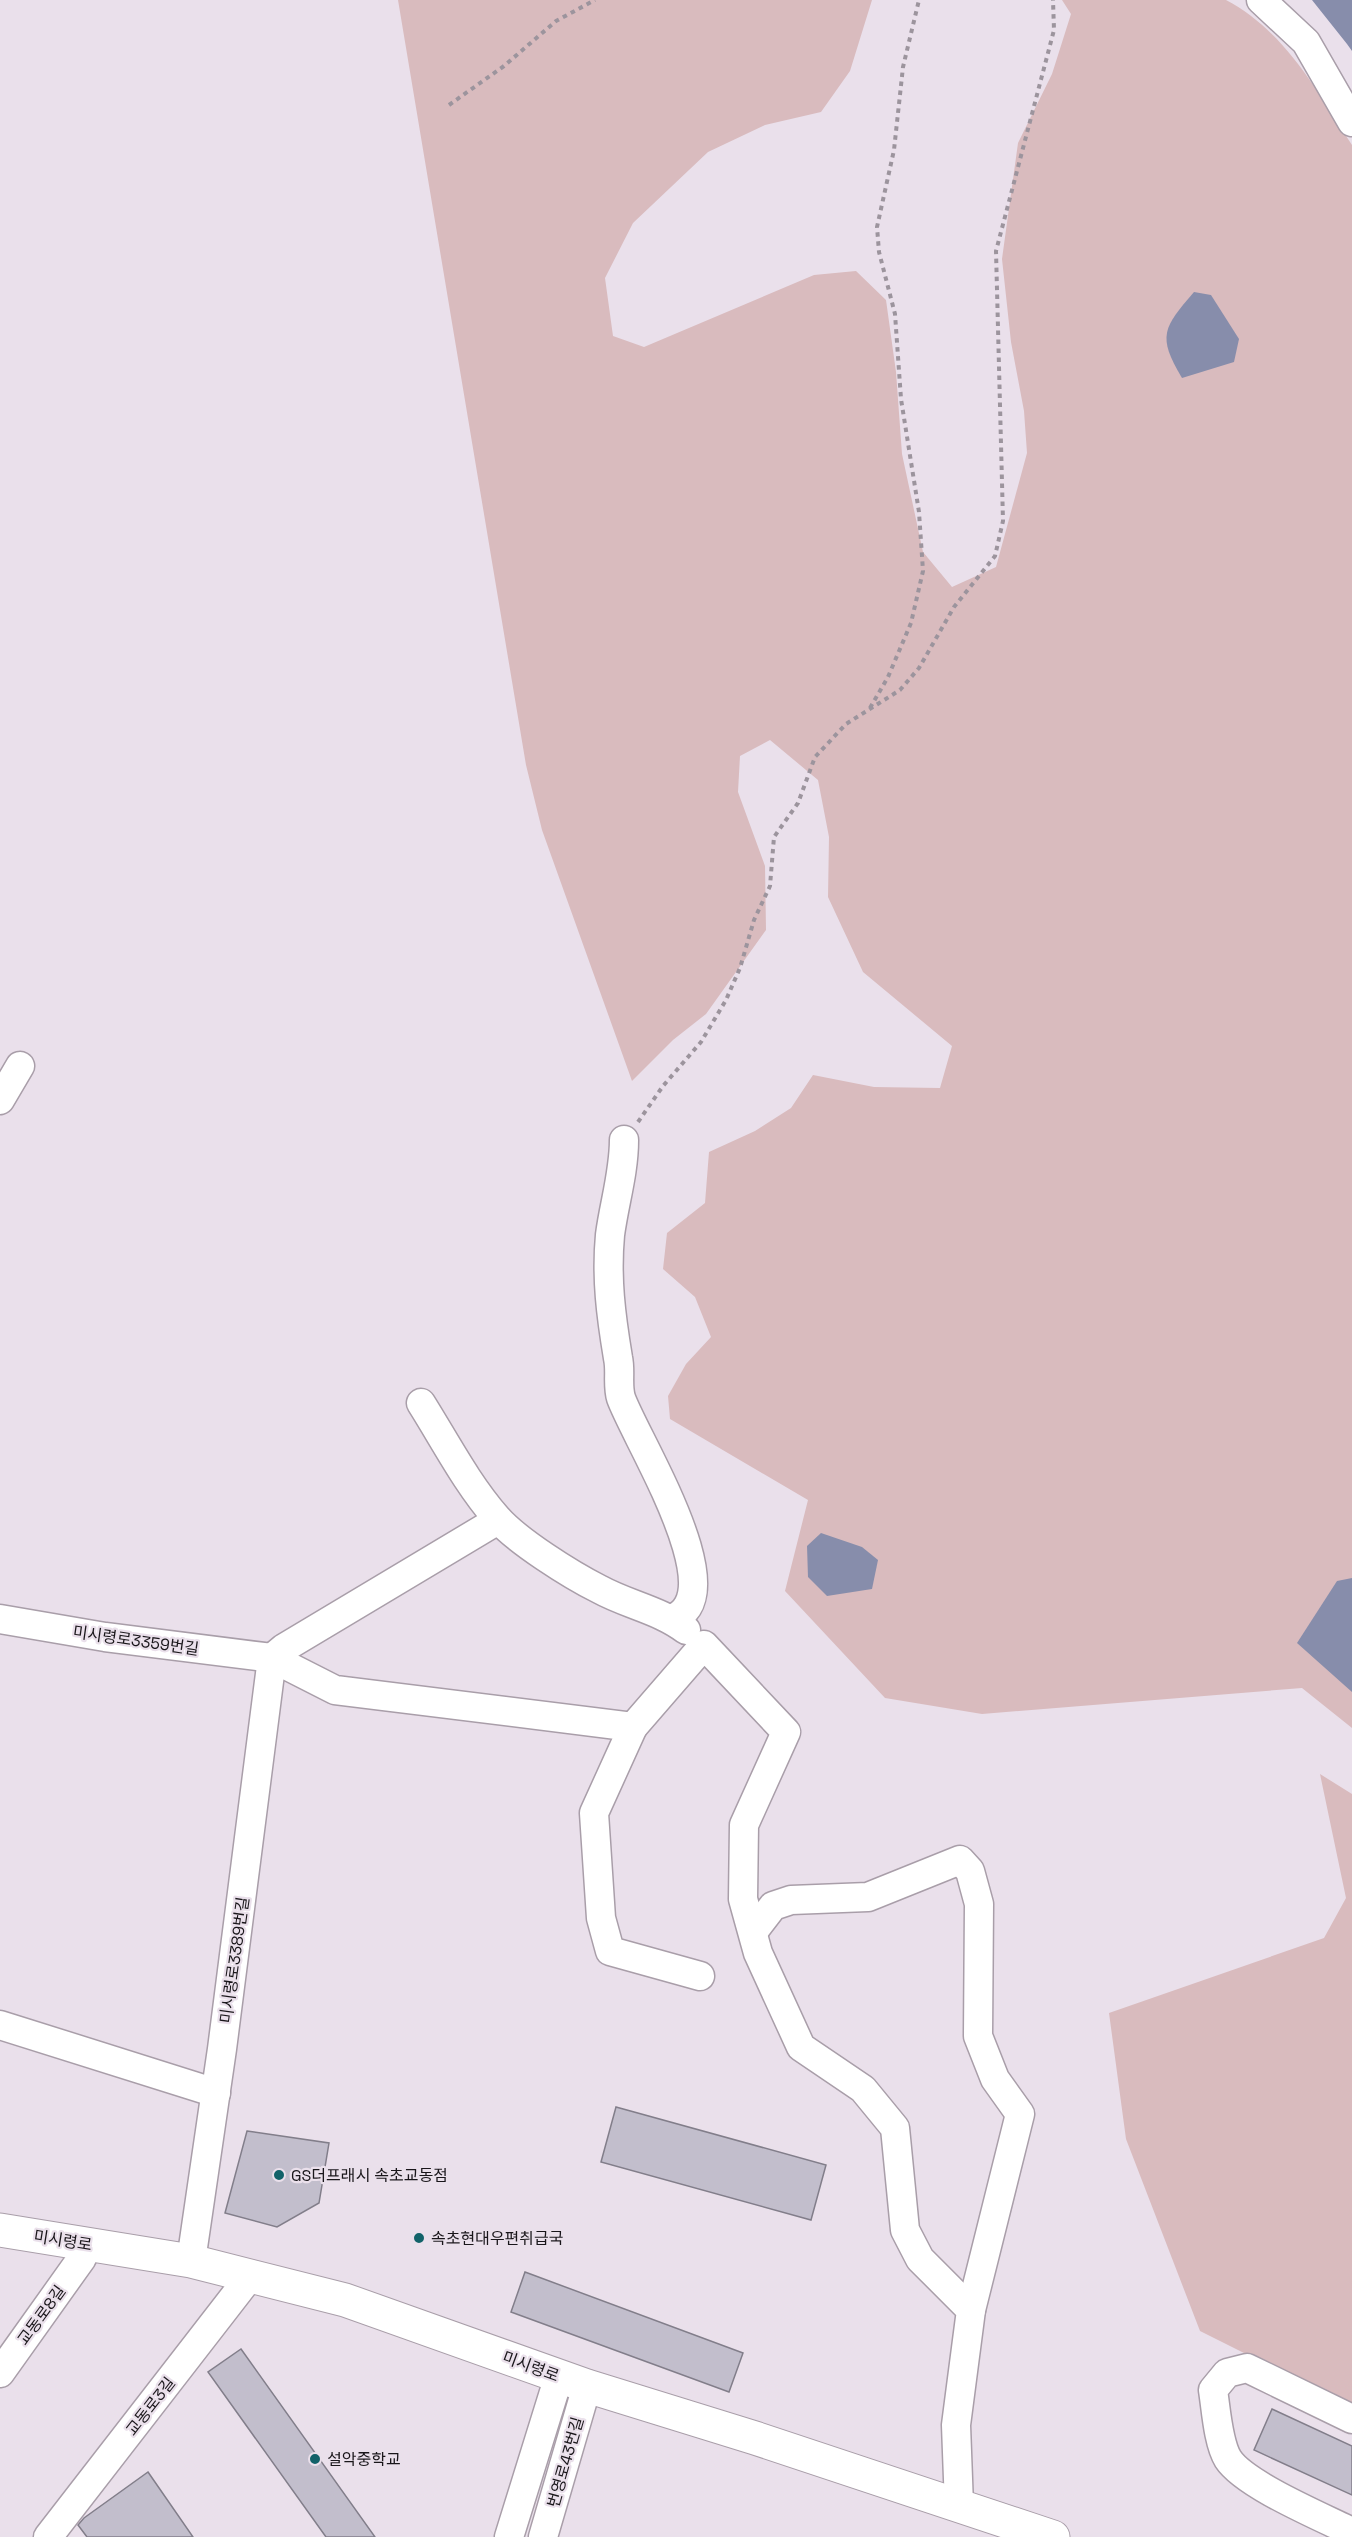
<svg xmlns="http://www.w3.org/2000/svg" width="1352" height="2537" font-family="'Space Grotesk','Noto Sans KR',sans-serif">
<rect width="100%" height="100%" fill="#eae0eb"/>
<!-- green -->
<g fill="#d9bbbe">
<path d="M398,0H872L850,71L821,112L765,125L708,152L633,223L605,278L613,336L644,347L814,275L856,271L886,300L896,372L902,454L923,552L952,587L996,567L1027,453L1024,411L1011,342L1002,259L1018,143L1052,74L1071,14L1062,0H1226C1285,31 1317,91 1352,145V1728L1302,1688L982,1714L885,1698L785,1591L808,1500L670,1419L668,1396L686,1364L711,1337L695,1297L663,1269L667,1233L705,1203L709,1152L755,1131L791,1108L813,1075L874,1087L940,1088L952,1046L863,972L828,897L829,837L818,780L770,740L740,756L738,792L765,866L766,930L706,1014L673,1040L632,1081L542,830L526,765Z"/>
<polygon points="1320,1774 1352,1794 1352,2407 1200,2331 1126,2139 1109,2013 1324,1938 1346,1898"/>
</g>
<!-- water -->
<g fill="#878dab">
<polygon points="1312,0 1352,0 1352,51 1347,44"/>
<path d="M1194,292L1211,295L1239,339L1234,362L1182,378C1157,336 1163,328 1194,292Z"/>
<polygon points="821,1533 862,1547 878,1560 872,1589 827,1596 808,1577 807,1546"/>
<polygon points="1352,1578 1352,1692 1297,1643 1337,1581"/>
</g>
<!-- building -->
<g fill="#c2becc" stroke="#827e8a" stroke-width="1.5">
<polygon points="616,2107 826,2165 811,2220 601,2162"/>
<polygon points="247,2131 329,2143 319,2203 277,2227 225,2213"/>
<polygon points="525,2272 743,2353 729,2392 511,2312"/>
<polygon points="241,2349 375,2537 326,2537 208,2372"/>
<polygon points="1272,2409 1352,2446 1352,2495 1254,2450"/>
<polygon points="148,2472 193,2537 87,2537 78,2525 84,2518"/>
</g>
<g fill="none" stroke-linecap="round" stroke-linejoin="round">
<!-- minor casing -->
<g stroke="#a99ea9" stroke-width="31">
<g id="minor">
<polyline points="1261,0 1306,42 1352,122"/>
<polyline points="0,1100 20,1066"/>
<path d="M624,1140C624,1173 614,1204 610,1235C606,1278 611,1316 618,1358C621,1371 617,1385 621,1398C635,1438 737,1598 671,1619"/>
<path d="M421,1403C445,1441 467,1484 497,1518C517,1541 571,1575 599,1589C628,1605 660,1610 686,1630"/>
<polyline points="0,1619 105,1637 272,1658 335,1690 633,1727 594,1813 601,1918 610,1951 700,1976"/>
<polyline points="272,1658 284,1648 498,1520"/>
<polyline points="633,1727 704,1645 786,1732 744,1825 743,1899 758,1953 801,2047 863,2089 895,2128 905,2230 920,2259 971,2310 956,2425 959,2506"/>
<polyline points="753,1932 773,1906 791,1900 868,1897 960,1860 970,1871 979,1904 978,2036 995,2079 1020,2114 971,2310"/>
<polyline points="0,2025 216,2093"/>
<polyline points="191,2261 222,2049 272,1658"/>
<polyline points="0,2373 82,2258"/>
<path d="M1352,2419L1247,2368L1227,2373L1213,2390C1216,2409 1218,2443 1228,2459C1245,2485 1322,2517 1352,2532"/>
<polyline points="48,2537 251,2275"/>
<polyline points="509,2537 559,2376"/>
<polyline points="543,2537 587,2386"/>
</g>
</g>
<!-- major casing -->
<g stroke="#a99ea9" stroke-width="35">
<polyline id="major" points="0,2230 191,2261 345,2300 587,2386 755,2438 1053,2537"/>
</g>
<!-- path -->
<g stroke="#9c949d" stroke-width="4" stroke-dasharray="4.5 4.5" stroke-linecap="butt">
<polyline points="449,105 504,66 556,21 595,0"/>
<polyline points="870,708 888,677 911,623 923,571 919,512 901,399 895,314 879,252 877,227 894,150 903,67 919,0"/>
<polyline points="638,1122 663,1086 701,1042 726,1000 740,968 754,920 770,886 774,837 798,803 815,757 846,724 900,690 919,668 954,607 995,556 1003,521 996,251 1054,30 1053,0"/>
</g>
<!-- minor -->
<use href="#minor" stroke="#fff" stroke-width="28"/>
<!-- major -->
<use href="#major" stroke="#fff" stroke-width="33"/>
</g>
<!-- markers -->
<g fill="#126269" stroke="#eae0eb" stroke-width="2">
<circle cx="279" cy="2175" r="6"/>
<circle cx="419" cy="2238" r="6"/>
<circle cx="315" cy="2459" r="6"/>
</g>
<g text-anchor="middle" stroke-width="4.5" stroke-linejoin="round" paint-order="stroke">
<!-- street labels -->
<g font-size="16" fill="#19161a" stroke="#eae0eb">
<text transform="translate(136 1640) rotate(8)" y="6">미시령로3359번길</text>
<text transform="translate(234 1960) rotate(-82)" y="6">미시령로3389번길</text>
<text transform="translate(63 2240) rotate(9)" y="6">미시령로</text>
<text transform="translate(41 2315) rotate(-54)" y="6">교동로8길</text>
<text transform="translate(531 2366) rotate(20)" y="6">미시령로</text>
<text transform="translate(150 2406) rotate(-52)" y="6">교동로3길</text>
<text transform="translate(565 2462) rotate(-74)" y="6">번영로43번길</text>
</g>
<!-- poi labels -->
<g font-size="16" fill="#19161a" stroke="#eae0eb" text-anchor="start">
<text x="291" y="2181">GS더프래시 속초교동점</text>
<text x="431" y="2244">속초현대우편취급국</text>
<text x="327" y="2465">설악중학교</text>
</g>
</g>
</svg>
